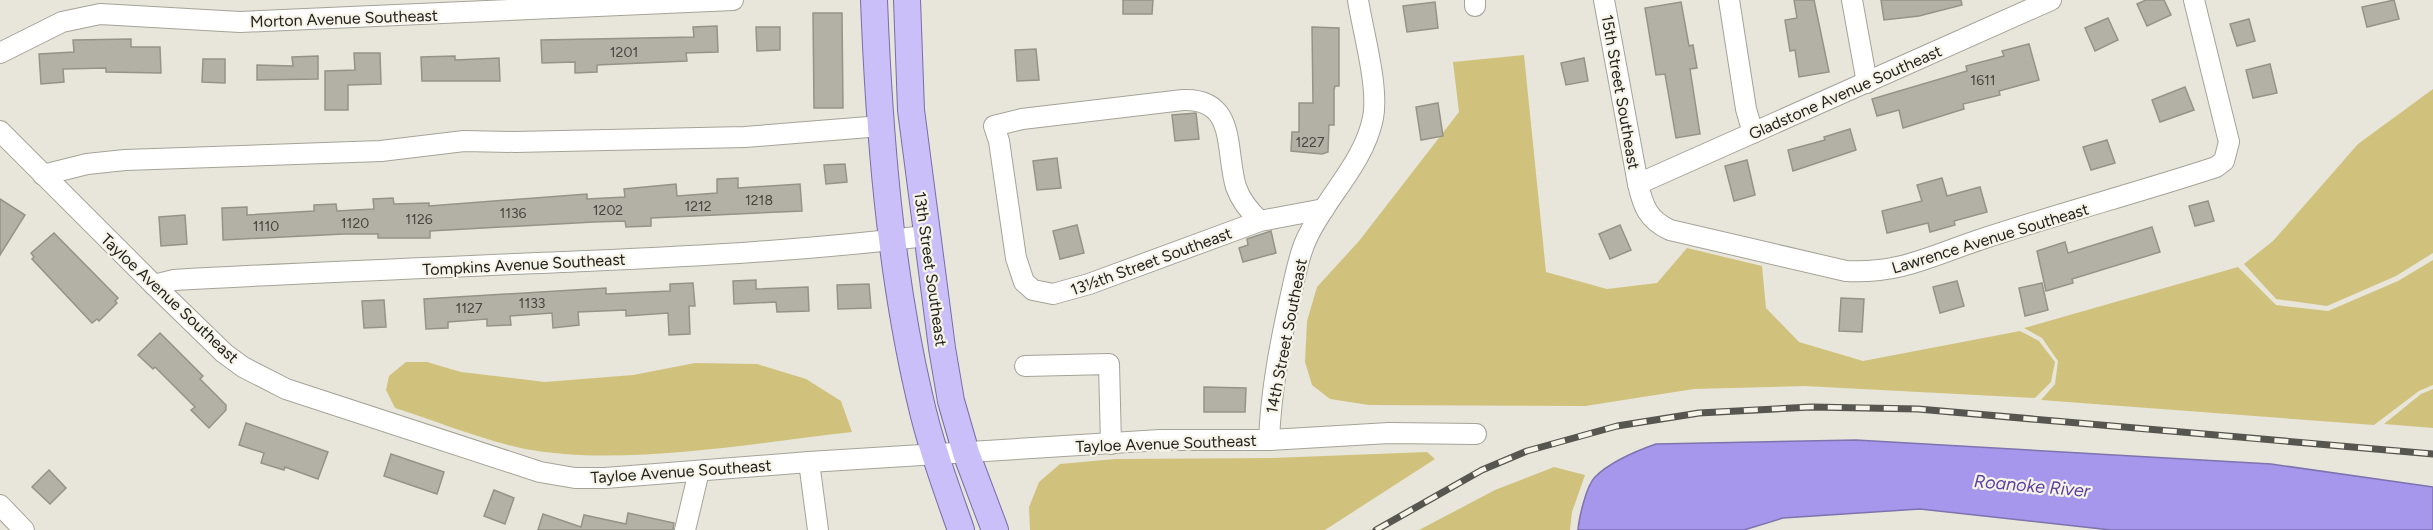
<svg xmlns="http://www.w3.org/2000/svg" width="2433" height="530" font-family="Figtree,sans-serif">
<rect width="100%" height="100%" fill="#e8e6db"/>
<!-- green -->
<g fill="#d0c27c">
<polygon points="1524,55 1546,272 1607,289 1657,283 1687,248 1762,266 1766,308 1799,342 1863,361 2020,331 2039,341 2055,362 2051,382 2035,398 1804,386 1694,389 1585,406 1369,405 1330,399 1312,385 1305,362 1307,321 1317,287 1359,241 1459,112 1453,62"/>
<polygon points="2433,89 2433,253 2396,276 2327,306 2276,299 2244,264 2273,241 2358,144"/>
<polygon points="2433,260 2433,385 2419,391 2374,425 2041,400 2055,384 2058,361 2042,338 2024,328 2238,267 2276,305 2328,311 2398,281"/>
<path d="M406,362H427L461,372L545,382L633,375L695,363L757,364L806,379L841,401L852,432C752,443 623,467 525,449C482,440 436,421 395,408L386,390L389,376Z"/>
<polygon points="2433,389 2433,428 2384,424 2421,394"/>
<polygon points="1427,452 1435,459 1325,530 1030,530 1029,507 1039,482 1060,464 1115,459 1272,458"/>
<polygon points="1554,467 1585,475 1572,512 1570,530 1419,530 1495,490"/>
</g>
<!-- water -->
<path fill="#a696ec" stroke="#7e73ae" stroke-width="1.5" d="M1856,440L2271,464L2433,487V530H2111L1920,509L1783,518L1744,530H1578C1579,518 1586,486 1595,477C1610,462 1636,451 1656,444Z"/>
<!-- building -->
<g fill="#b3b1a6" stroke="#959389" stroke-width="1.5">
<polygon points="1123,0 1153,0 1152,14 1123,14"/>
<polygon points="1794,0 1814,0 1829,72 1799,77 1795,50 1790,51 1785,20 1797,18"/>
<polygon points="1881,0 1961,0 1962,5 1919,16 1884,20"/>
<polygon points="2146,0 2164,0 2171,15 2147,26 2137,4"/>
<polygon points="2394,0 2399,19 2367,27 2362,7"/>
<polygon points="1435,2 1438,28 1407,32 1403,6"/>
<polygon points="1681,2 1689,46 1693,45 1697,68 1690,69 1700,134 1676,138 1665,74 1656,75 1645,8"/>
<polygon points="813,13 842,13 843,108 814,108"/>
<polygon points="2108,18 2118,40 2095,51 2085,28"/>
<polygon points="2249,19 2255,41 2237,46 2230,24"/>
<polygon points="717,26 718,52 686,53 687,61 597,65 597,72 575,73 575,62 542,63 541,40 694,37 693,27"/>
<polygon points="756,27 780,27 780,50 757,51"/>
<polygon points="1312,27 1339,28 1339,86 1335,86 1334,90 1334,125 1329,125 1328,152 1322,154 1291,151 1292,132 1299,132 1299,103 1313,103"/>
<polygon points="131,39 131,47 160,47 161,73 106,72 106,68 63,69 64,82 41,84 39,54 74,52 73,40"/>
<polygon points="2029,44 2039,80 1999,91 2000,95 1963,104 1964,109 1903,128 1899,110 1877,116 1872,99 1967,71 1966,66 2004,56 2002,51"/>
<polygon points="1036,49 1039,80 1017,81 1015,50"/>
<polygon points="354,53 380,53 381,84 348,85 348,110 325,110 325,71 355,70"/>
<polygon points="318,56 318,79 257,80 257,65 293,66 292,57"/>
<polygon points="455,56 455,60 499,58 500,81 422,81 421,57"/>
<polygon points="1584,58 1588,81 1566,85 1561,63"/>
<polygon points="203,59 225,59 225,83 202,82"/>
<polygon points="2270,64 2277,93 2253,98 2246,70"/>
<polygon points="2185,87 2194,110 2160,122 2152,100"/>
<polygon points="1438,103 1443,136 1421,140 1416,107"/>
<polygon points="1196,113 1199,139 1175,141 1172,115"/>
<polygon points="1850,129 1856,150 1793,171 1788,150 1825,140 1824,137"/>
<polygon points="2107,140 2115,163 2091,170 2083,147"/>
<polygon points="1057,158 1061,188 1037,190 1033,161"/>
<polygon points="1747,160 1755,195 1734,201 1725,166"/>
<polygon points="845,164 847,182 826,184 824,165"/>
<polygon points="738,178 738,188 800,184 802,211 651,218 651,226 626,227 625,221 594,222 430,231 430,238 378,238 378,234 344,234 223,240 222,208 247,207 247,215 314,211 314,205 336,204 337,211 374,209 373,199 393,198 394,204 429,203 429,206 587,194 587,199 625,197 624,189 676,184 677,196 717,193 717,179"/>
<polygon points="1942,178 1947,196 1980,187 1987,212 1954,221 1955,225 1930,232 1928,223 1887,233 1882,211 1922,201 1917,185"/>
<polygon points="0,199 25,215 0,255"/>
<polygon points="2208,201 2214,221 2195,226 2189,206"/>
<polygon points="185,215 187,244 161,246 159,217"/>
<polygon points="1077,225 1084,253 1060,259 1053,231"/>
<polygon points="1620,225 1631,250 1610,259 1599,234"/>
<polygon points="2152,227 2160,252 2072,279 2073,283 2046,291 2037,251 2065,242 2068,253"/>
<polygon points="1271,231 1276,253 1243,262 1239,248 1248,245 1247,239"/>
<polygon points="54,233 118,298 115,301 117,303 99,321 97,319 92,323 32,259 34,257 31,253"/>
<polygon points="756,280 756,289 808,287 809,311 777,312 776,302 734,304 733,281"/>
<polygon points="1957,281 1964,306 1940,313 1933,287"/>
<polygon points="693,283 695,306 689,306 690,334 669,335 668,313 626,316 626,310 578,312 579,325 553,328 552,313 510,316 511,325 487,326 487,319 448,322 448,328 426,329 424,299 606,288 606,294 670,291 670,284"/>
<polygon points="2042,283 2048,310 2025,316 2019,288"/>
<polygon points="869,284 871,308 838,309 837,285"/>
<polygon points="1841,298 1864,299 1862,332 1839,331"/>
<polygon points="384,300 386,327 364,328 362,301"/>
<polygon points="160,333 203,376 200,379 226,405 226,410 209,428 191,410 195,407 155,367 153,369 138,355"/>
<polygon points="1204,387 1246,388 1245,412 1204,412"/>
<polygon points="246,423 328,452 318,479 285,467 284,470 261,463 264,453 239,445"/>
<polygon points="391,454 444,472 437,494 384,476"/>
<polygon points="49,470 66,488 50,504 32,487"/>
<polygon points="494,490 514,498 505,524 484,516"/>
<polygon points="628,513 674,523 673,530 538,530 543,514 581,527 584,515 626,524"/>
</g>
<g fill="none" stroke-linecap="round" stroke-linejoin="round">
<!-- minor casing -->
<g stroke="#a5a398" stroke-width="22">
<g id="minor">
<polyline points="1475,0 1475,6"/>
<path d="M1604,0L1638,184C1643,206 1648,220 1670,230L1846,271C1899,274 1931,256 1979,240C2057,214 2137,193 2216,167L2224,161L2229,142L2194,0"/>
<polyline points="1729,0 1746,109 1753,133"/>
<polyline points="1852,0 1867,83"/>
<polyline points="0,53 62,22 100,14 240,22 733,0"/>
<polyline points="0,131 154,285 224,353 243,367 286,389 540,472 575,478 605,478 809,462 1160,440 1269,440 1389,433 1476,434"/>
<polyline points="43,175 87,164 125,160 381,151 464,141 515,142 745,137 881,126"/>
<polyline points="1638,184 2051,0"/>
<path d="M1260,221L1089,284L1053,294L1033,290L1024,282L1016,258L999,141L994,126L1022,119L1183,100C1237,98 1225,150 1236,187C1241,201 1249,211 1260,221L1324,209"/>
<path d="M154,285L174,280C312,272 449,267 586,261C700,256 812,250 925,236"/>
<polyline points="1025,366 1109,364 1111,444"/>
<path d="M1269,440C1271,389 1281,339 1292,290C1296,273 1299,254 1307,238C1326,197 1364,163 1373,118C1379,87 1363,32 1358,0"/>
<polyline points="809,462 818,530"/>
<polyline points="0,505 24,530"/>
<polyline points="685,530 699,471"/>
</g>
</g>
<!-- major casing -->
<g stroke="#786ca9" stroke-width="28">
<g id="major">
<path d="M874,0C879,130 890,272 920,399C930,444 946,487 961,530"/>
<polyline points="907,0 911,110 942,348 951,401 966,453 995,530"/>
</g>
</g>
<!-- minor -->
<use href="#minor" stroke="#fff" stroke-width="20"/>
<!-- major -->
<use href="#major" stroke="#cabff8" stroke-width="26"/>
<!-- rail casing -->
<g stroke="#56554f" stroke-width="7">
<polyline id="rail" points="1376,530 1482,470 1527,451 1617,426 1699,413 1811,407 1918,409 2433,454"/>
</g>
<!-- rail -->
<use href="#rail" stroke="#f6f3e8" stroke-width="4.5" stroke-dasharray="14" stroke-linecap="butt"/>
</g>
<g text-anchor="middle" stroke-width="4.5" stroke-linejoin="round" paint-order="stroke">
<!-- number labels -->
<g font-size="14" fill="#46453f">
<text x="624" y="57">1201</text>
<text x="1983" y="85">1611</text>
<text x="1310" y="147">1227</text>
<text x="759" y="205">1218</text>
<text x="698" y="211">1212</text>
<text x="608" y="215">1202</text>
<text x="513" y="218">1136</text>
<text x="419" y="224">1126</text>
<text x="355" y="228">1120</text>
<text x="266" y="231">1110</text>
<text x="532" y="308">1133</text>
<text x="469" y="313">1127</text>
</g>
<!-- street labels -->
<g font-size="16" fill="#22211d" stroke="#f6f3e8">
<text transform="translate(344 18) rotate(-2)" y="6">Morton Avenue Southeast</text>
<text transform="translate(1621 92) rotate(80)" y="6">15th Street Southeast</text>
<text transform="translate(1845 92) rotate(-24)" y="6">Gladstone Avenue Southeast</text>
<text transform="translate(1990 238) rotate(-17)" y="6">Lawrence Avenue Southeast</text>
<text transform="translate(1151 261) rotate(-20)" y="6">13½th Street Southeast</text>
<text transform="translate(524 264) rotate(-3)" y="6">Tompkins Avenue Southeast</text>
<text transform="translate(931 269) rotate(82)" y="6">13th Street Southeast</text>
<text transform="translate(170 298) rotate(43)" y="6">Tayloe Avenue Southeast</text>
<text transform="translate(1286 336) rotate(-79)" y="6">14th Street Southeast</text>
<text transform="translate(1166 443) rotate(-2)" y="6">Tayloe Avenue Southeast</text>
<text transform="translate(681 471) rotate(-4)" y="6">Tayloe Avenue Southeast</text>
</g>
<!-- water labels -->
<g font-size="18" font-style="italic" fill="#593ea1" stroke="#f6f3e8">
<text transform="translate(2032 486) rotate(5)" y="6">Roanoke River</text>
</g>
</g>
</svg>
